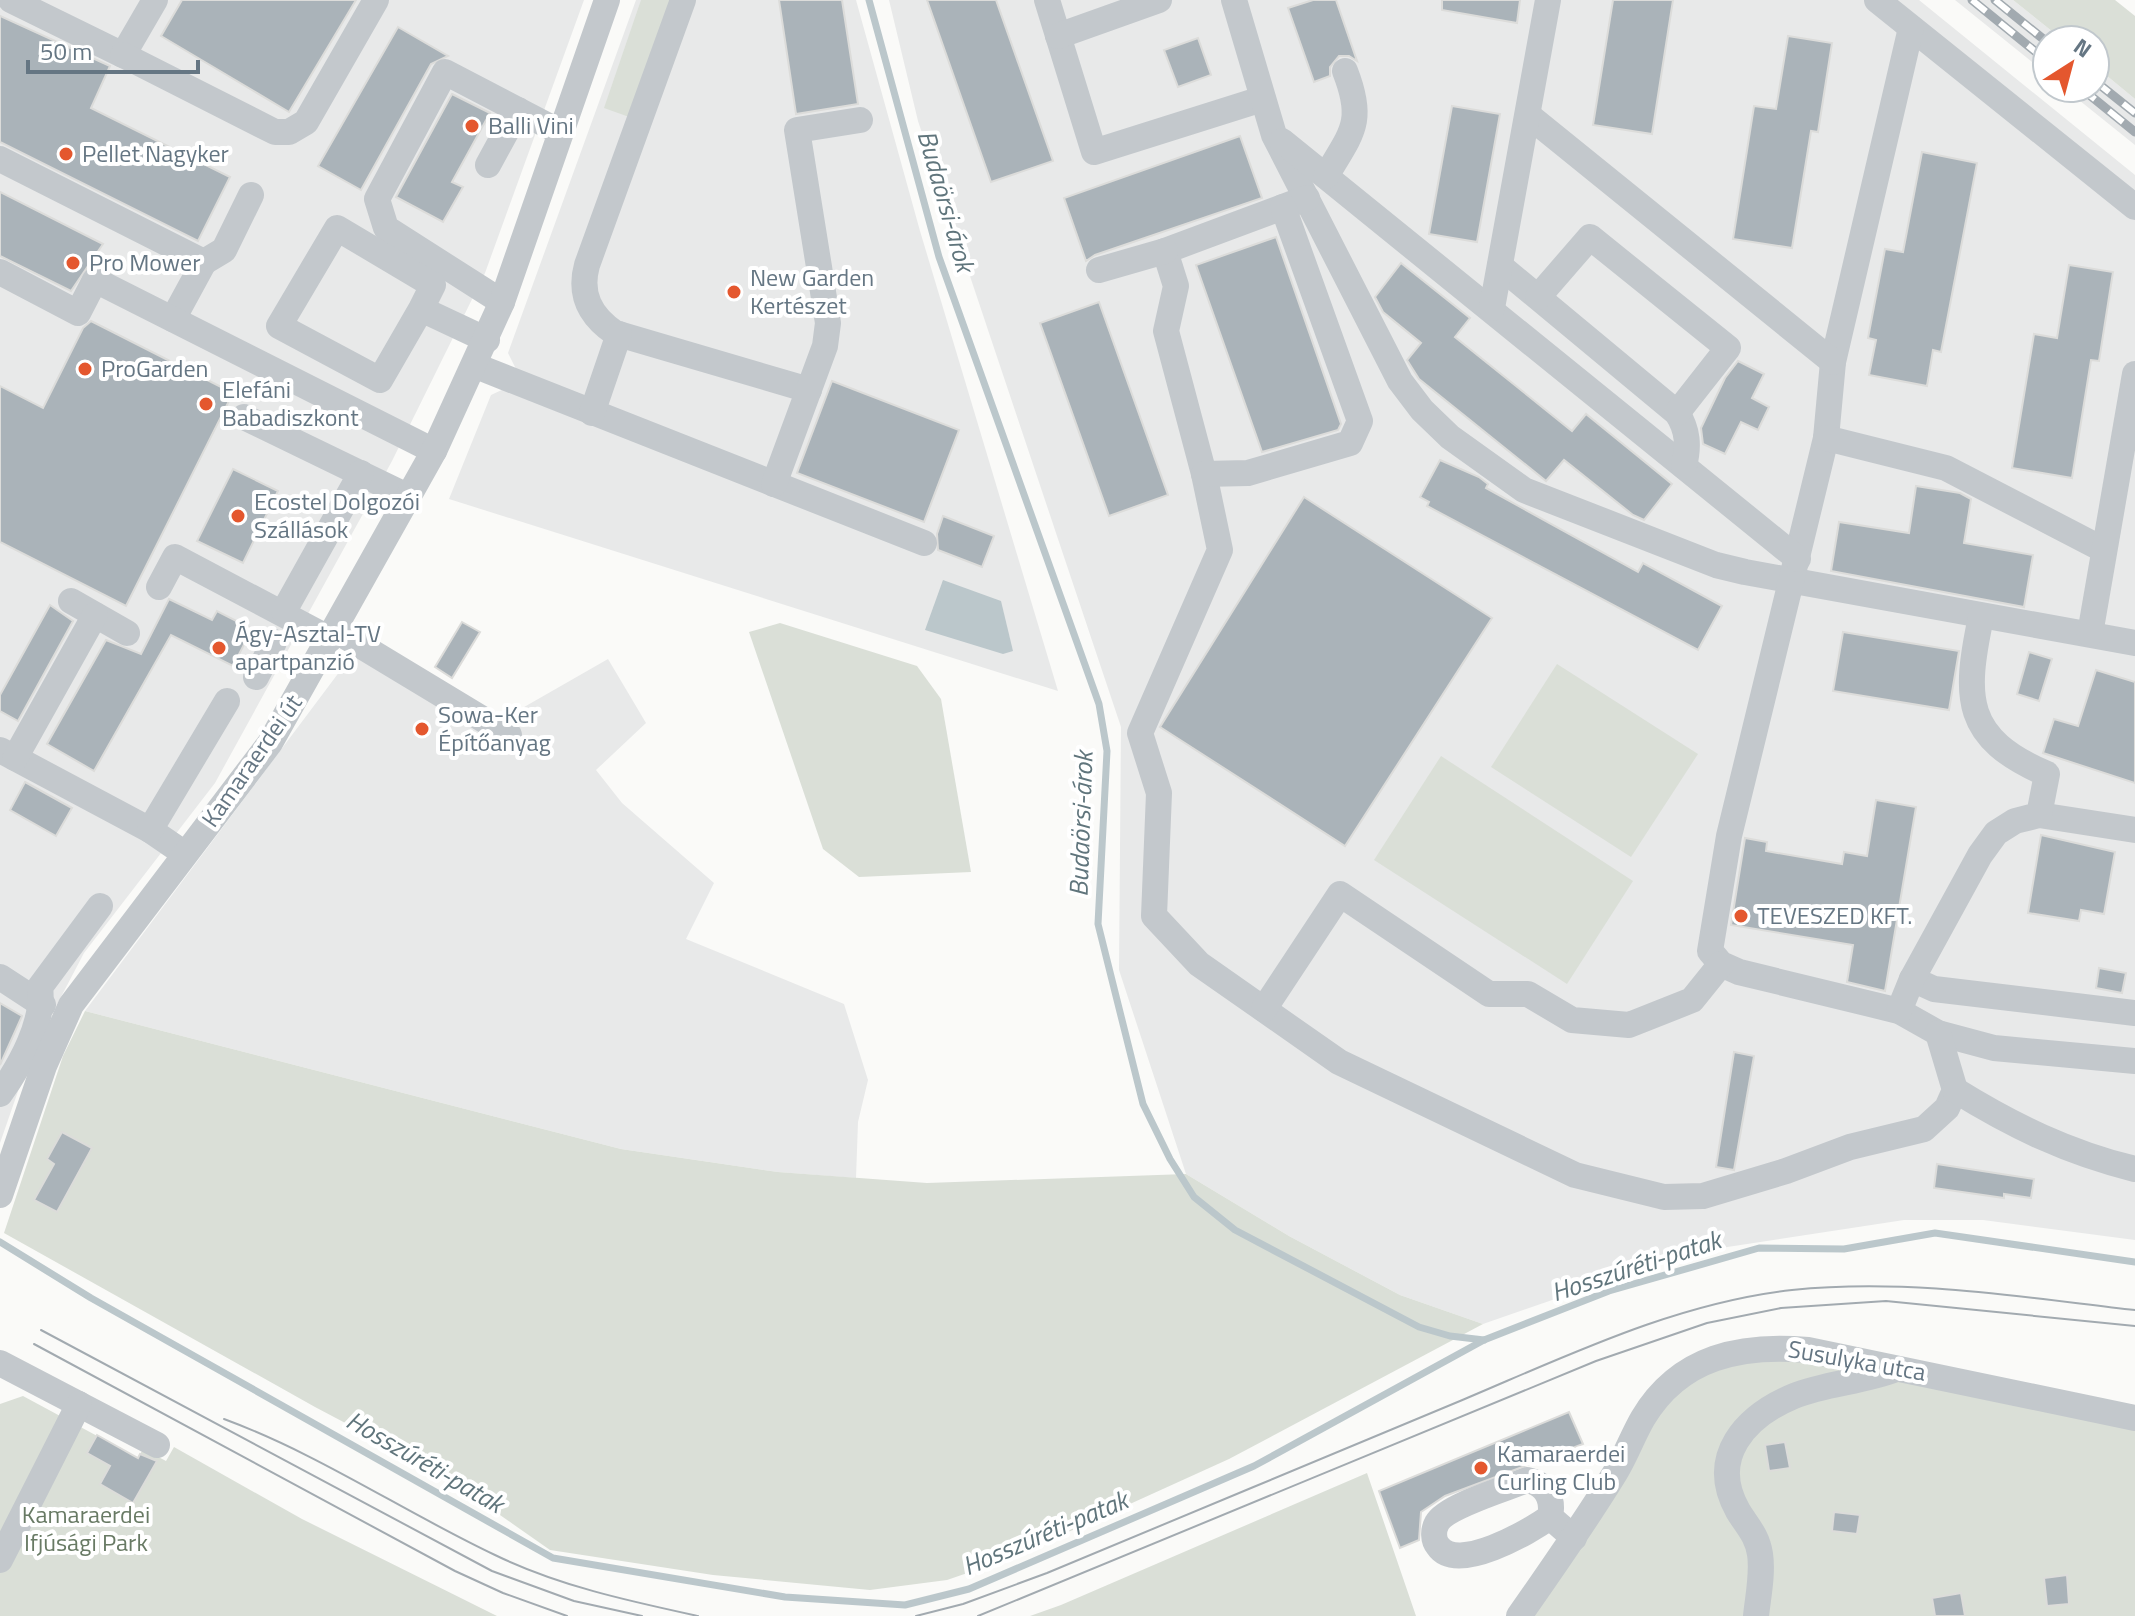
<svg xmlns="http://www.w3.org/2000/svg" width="2135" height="1616" font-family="'Titillium Web',sans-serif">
<rect width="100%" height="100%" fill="#fafaf8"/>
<!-- built -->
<g fill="#e8e9e9">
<polygon points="0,0 584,0 485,273 392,461 215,783 84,953 31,1054 0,1143"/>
<polygon points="636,0 856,0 920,231 1058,691 449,499 491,395 506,388 518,373 508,353"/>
<polygon points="889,0 1919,0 2135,175 2135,1240 1983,1220 1904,1220 1688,1253 1483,1324 1400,1295 1289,1236 1186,1174 1119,970 1121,727 918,121"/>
<polygon points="1955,0 2013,0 2063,40 2047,40 2047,74"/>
<polygon points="2095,66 2135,99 2135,145 2064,88 2095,88"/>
<polygon points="364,639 503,719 608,659 646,723 596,770 622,803 714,883 686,939 844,1004 868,1080 858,1122 856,1178 778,1172 621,1149 85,1011"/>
</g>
<!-- green -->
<g fill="#dadfd7">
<polygon points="641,0 675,0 632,118 604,108"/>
<polygon points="2013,0 2115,0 2135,16 2135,99 2095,66 2095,40 2063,40"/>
<polygon points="780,623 917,666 941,699 971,872 859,877 823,849 749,632"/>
<polygon points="1557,664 1698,754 1631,857 1491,767"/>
<polygon points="1441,756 1633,881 1567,984 1374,860"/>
<polygon points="85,1011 621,1149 778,1172 927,1183 1186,1174 1289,1236 1400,1295 1483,1324 1229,1459 1011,1558 947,1580 870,1590 713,1575 550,1550 440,1473 315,1407 4,1233 63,1056"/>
<polygon points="1785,1352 2135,1418 2135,1616 1507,1616 1611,1463 1696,1371"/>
<polygon points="23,1396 138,1458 143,1449 166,1461 174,1447 302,1519 497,1616 0,1616 0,1404"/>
<polygon points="1367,1473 1416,1616 1030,1616 1061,1605"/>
</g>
<!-- water -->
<polygon fill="#bbc7cb" points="943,580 1001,601 1013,651 1003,654 925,630"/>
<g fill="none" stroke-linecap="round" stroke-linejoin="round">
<!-- stream -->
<g stroke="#bbc7cb" stroke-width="7">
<polyline points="869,0 939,257 1099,704 1107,751 1098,924 1143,1104 1170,1159 1194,1197 1235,1230 1419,1327 1450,1336 1484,1340"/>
<polyline points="0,1242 91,1298 553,1558 785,1597 905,1605 969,1589 1254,1466 1484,1340 1609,1291 1759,1248 1844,1249 1935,1233 2135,1262"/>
</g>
</g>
<!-- building -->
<g fill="#aab3b9" stroke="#dcdcda" stroke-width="2">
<polygon points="182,0 356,0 289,112 161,36"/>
<polygon points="779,0 842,0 858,104 796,114"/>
<polygon points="927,0 996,0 1053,161 991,182"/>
<polygon points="1313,0 1336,0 1357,61 1349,56 1339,56 1330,67 1330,76 1314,82 1288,8"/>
<polygon points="1442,0 1520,0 1517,23 1442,10"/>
<polygon points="1613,0 1673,0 1652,134 1593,125"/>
<polygon points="0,16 110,66 91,108 230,177 198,241 0,142"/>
<polygon points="398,27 448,56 431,64 361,190 318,166"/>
<polygon points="1788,36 1832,43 1818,132 1811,131 1792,248 1733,239 1754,106 1776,109"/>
<polygon points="1198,38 1211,75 1178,87 1164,50"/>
<polygon points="452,94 490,113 452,182 463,187 443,222 396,197"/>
<polygon points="1452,106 1500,114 1477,242 1429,234"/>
<polygon points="1240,136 1262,198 1095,255 1086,261 1064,198"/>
<polygon points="1922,152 1977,163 1941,352 1933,350 1927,386 1869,375 1876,340 1868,338 1885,249 1903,252"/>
<polygon points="0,192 103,244 71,291 0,256"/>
<polygon points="1276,237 1341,424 1338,430 1262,452 1196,265"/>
<polygon points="1401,263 1470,318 1455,337 1572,431 1586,414 1672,484 1644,520 1633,515 1564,460 1546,481 1419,379 1407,360 1421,343 1383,312 1375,297"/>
<polygon points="2069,265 2113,272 2099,361 2091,360 2072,478 2012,468 2034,334 2057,338"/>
<polygon points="1099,302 1168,495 1109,516 1040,323"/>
<polygon points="91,321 233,393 126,606 0,542 0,386 43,408 83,328"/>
<polygon points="1738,361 1764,374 1752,398 1769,407 1758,430 1741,422 1725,454 1703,444 1701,428 1725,378"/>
<polygon points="832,381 959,430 924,522 797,473"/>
<polygon points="1440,460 1479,477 1488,484 1486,488 1638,572 1643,563 1722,606 1698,650 1427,506 1429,502 1420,497"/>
<polygon points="233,469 278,491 243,563 197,541"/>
<polygon points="1916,486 1960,493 1971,499 1964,543 2033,555 2024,607 1831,571 1839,522 1909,533"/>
<polygon points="1304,497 1492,618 1345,846 1160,727"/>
<polygon points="943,516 994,536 982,567 938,550 937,534"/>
<polygon points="169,599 212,620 217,611 252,629 233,666 171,635 94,771 47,744 106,640 141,654"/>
<polygon points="50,605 73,621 18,721 0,711 0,695"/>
<polygon points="462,622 480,632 452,678 435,667"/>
<polygon points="1843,632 1959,651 1949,710 1833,691"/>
<polygon points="2029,652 2052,659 2039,701 2017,694"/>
<polygon points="2096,670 2135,682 2135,783 2043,753 2054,719 2078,726"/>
<polygon points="25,782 72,808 56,836 10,810"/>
<polygon points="1876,800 1916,807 1885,991 1847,982 1853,945 1731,925 1745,838 1767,842 1766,851 1842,864 1844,852 1867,856"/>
<polygon points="2041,835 2115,852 2104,914 2081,910 2079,921 2028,913"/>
<polygon points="2099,968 2126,973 2122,993 2096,988"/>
<polygon points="0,1003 22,1016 0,1065"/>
<polygon points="1734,1052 1754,1056 1734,1170 1716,1167"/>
<polygon points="62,1132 92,1148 57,1212 34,1200 54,1164 47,1159"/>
<polygon points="1937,1164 2034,1179 2031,1198 2004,1194 2004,1198 1934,1188"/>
<polygon points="1569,1412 1583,1444 1445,1496 1421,1512 1419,1540 1400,1548 1379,1491"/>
<polygon points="97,1435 138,1458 140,1454 157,1461 133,1503 100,1484 110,1466 87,1453"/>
<polygon points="1785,1442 1790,1468 1769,1471 1765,1445"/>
<polygon points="1834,1512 1860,1515 1857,1534 1832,1531"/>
<polygon points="2067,1575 2069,1604 2047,1606 2044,1578"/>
<polygon points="1961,1593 1965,1616 1935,1616 1932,1598"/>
</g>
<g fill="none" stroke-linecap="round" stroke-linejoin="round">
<!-- minor -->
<g stroke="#c3c8cc" stroke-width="26">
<polyline points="11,0 123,55 155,0"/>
<path d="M683,0L587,265C579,294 590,316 615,333L809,390"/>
<polyline points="1047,0 1094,152 1262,99"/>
<polyline points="1234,0 1274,135 1400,381 1422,410 1450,437 1524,490 1716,565 1745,572 2135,643"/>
<polyline points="1877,0 2135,207"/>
<polyline points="1911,28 1833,362 1826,438 1729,836 1710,951 1721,964 1739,972 1899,1011 1938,1033 1994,1048 2135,1061"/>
<polyline points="1058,36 1159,0"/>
<polyline points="123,55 275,132 289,132 306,122 376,0"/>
<polyline points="1528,115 1833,362"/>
<polyline points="1282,141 1798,559"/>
<polyline points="0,159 204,262 173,319"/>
<polyline points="488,165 518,110"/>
<path d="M1326,176C1352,132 1365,122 1345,71"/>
<polyline points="1307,198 1165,251 1176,286 1166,331 1204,474 1220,550 1140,733 1159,793 1154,916 1199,964 1339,1062 1575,1175 1664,1197 1703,1196 1786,1171 1850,1147 1924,1129 1947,1108 1955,1090 1938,1033"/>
<polyline points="204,262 224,250 251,195"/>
<path d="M1500,266L1677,413C1688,430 1689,446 1684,466"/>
<polyline points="1099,270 1165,251"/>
<polyline points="0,272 78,313 95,280 434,451"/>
<polyline points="1538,297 1590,237 1728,348 1677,413"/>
<polyline points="502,302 386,228 377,199 445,72 560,132"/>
<polyline points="1492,308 1548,0"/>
<polyline points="421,309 380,380 279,326 337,228 433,285 421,309 487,340"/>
<polyline points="476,366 924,543"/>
<polyline points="592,413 619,334"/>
<polyline points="244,417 409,497"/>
<polyline points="1826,438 1946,468 2104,550"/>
<polyline points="1204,474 1248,473 1350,443 1360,421 1283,207"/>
<polyline points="774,484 825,346 828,323 797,130 860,120"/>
<polyline points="159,587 175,557 330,639"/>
<polyline points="71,601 127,633"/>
<polyline points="284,611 361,473"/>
<polyline points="335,630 509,735"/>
<polyline points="2090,634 2135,374"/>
<polyline points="256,677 274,642"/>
<polyline points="0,750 150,830 185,854"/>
<polyline points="15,758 95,615"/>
<polyline points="2039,815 2135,830"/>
<polyline points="150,830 227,701"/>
<polyline points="0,977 43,1005"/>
<polyline points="1912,979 1934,989 2135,1013"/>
<polyline points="1264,1009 1340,894 1489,994 1528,994 1572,1020 1629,1025 1692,1000 1721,964"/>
<path d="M1899,1011L1912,979L1980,855L1996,833L2015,821L2039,815L2047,774C1963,738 1964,698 1981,617"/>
<path d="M1955,1090C2013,1126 2069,1153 2135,1169"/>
<path d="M0,1094C20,1066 45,1022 40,987L100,906"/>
<polyline points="0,1195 44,1066 71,1005 270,743 434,451 502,302 607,0"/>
<polyline points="0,1363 157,1445"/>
<path d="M1550,1517C1529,1532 1457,1574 1438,1546C1433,1540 1433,1530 1437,1523C1446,1506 1508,1488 1527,1480C1546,1484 1554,1498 1550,1517L1574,1538"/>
<polyline points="0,1560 79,1404"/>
<path d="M1519,1616C1552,1569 1585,1522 1615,1473C1626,1455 1633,1435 1643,1418C1680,1356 1742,1344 1808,1350L2135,1418"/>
<path d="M1756,1616C1758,1597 1763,1573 1760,1554C1757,1535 1747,1526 1738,1511C1707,1457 1746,1416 1794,1396C1826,1383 1864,1382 1896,1369"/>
</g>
<!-- tram -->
<g stroke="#a2aab0" stroke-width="2">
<polyline points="41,1330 492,1571 574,1601 642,1616"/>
<polyline points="34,1344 455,1571 503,1593 567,1616"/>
<path d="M224,1419C319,1454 404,1512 495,1555C559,1586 629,1601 698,1616"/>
<path d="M916,1616L963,1604L1047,1573C1185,1516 1322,1458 1460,1401C1567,1356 1675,1303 1792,1290C1907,1278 2021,1297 2135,1310"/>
<polyline points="978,1616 1596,1361 1707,1323 1781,1308 1886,1301 2135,1326"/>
</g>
<!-- rail casing -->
<g stroke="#a2aab0" stroke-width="9">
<g id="rail">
<polyline points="1972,0 2047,61"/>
<polyline points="1995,0 2047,42"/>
<polyline points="2095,81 2135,113"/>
<polyline points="2081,88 2135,132"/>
</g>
</g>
<!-- rail -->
<use href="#rail" stroke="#fff" stroke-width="6" stroke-dasharray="18" stroke-linecap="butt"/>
</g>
<!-- markers -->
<g fill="#e4572e" stroke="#fff" stroke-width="3">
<circle cx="472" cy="126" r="8"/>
<circle cx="66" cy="154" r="8"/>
<circle cx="73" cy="263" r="8"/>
<circle cx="734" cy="292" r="8"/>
<circle cx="85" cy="369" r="8"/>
<circle cx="206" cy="404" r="8"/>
<circle cx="238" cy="516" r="8"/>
<circle cx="219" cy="648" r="8"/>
<circle cx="422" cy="729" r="8"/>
<circle cx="1741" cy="916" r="8"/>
<circle cx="1481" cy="1468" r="8"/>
</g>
<g text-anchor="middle" stroke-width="8" stroke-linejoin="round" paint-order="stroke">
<!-- poi labels -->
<g font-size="24" fill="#657683" stroke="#fff" text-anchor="start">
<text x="488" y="134">Balli Vini</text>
<text x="82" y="162">Pellet Nagyker</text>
<text x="89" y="271">Pro Mower</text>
<text x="750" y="286">New Garden<tspan x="750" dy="28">Kertészet</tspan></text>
<text x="101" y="377">ProGarden</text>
<text x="222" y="398">Elefáni<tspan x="222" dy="28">Babadiszkont</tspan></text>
<text x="254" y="510">Ecostel Dolgozói<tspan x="254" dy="28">Szállások</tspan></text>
<text x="235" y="642">Ágy-Asztal-TV<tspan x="235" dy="28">apartpanzió</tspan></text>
<text x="438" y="723">Sowa-Ker<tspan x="438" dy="28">Építőanyag</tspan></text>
<text x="1757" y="924">TEVESZED KFT.</text>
<text x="1497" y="1462">Kamaraerdei<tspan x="1497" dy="28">Curling Club</tspan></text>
</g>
<!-- street labels -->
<g font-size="24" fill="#657683" stroke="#fff">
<text transform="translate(252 761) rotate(-55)" y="8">Kamaraerdei út</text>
<text transform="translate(1857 1361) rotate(10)" y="8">Susulyka utca</text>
</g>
<!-- park labels -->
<g font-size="24" fill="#687a64" stroke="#fff">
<text x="86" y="1523">Kamaraerdei<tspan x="86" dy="28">Ifjúsági Park</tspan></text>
</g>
<!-- water labels -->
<g font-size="26" font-style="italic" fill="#60757c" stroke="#fff">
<text transform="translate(946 201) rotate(74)" y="9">Budaörsi-árok</text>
<text transform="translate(1081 824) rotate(-88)" y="9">Budaörsi-árok</text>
<text transform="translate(1636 1266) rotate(-18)" y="9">Hosszúréti-patak</text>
<text transform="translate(425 1462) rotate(30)" y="9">Hosszúréti-patak</text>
<text transform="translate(1045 1533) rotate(-23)" y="9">Hosszúréti-patak</text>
</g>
</g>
<!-- north arrow -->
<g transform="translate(2071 64) rotate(36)"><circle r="38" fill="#ffffff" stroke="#c1c8cd" stroke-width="2"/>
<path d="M0-6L14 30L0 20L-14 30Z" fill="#e4572e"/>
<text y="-12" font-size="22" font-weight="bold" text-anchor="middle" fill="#657683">N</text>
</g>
<!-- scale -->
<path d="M28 60v12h170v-12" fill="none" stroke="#657683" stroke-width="4"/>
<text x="40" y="60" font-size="24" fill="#657683" stroke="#ffffff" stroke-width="6" paint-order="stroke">50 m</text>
</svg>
